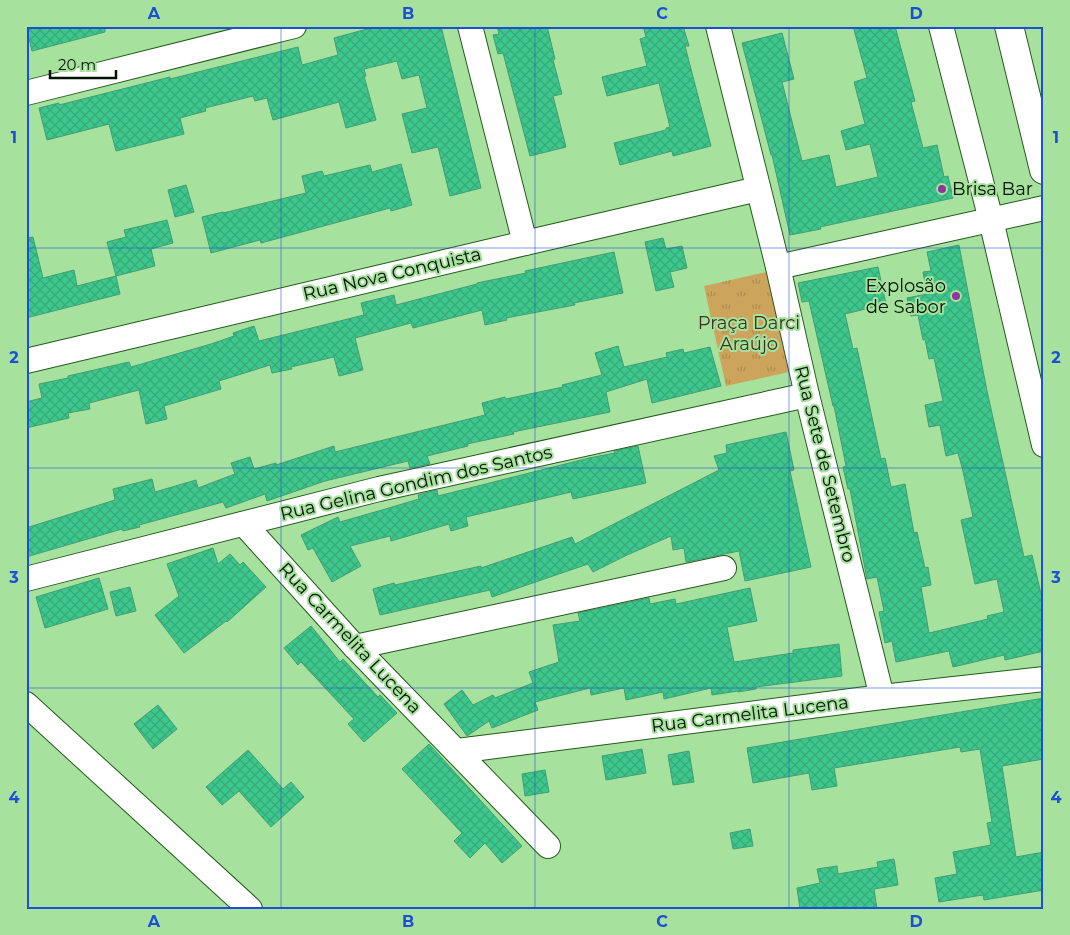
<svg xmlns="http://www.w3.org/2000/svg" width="1070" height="935" font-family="Montserrat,sans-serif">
<defs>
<pattern id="grass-tufts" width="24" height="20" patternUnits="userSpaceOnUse" patternTransform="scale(1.25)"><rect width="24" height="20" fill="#cca45c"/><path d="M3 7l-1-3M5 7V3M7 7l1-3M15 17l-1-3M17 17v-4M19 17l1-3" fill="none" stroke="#ad8c4e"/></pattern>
<pattern id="building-cross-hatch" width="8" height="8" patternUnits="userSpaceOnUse" patternTransform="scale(1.25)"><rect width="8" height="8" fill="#3ec78d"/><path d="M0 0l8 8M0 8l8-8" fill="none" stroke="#35aa78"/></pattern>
</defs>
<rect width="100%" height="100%" fill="#a7e19e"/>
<!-- grass -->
<polygon fill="url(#grass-tufts)" points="771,271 793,371 726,386 704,286"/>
<!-- building -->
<g fill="url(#building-cross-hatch)" stroke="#429e74">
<polygon points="26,26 105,26 105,32 32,51"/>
<polygon points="378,26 441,26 481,188 450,196 438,147 412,153 402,114 427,108 419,75 402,79 397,61 364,69 366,76 364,76 376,120 346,128 339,102 273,120 267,98 255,101 253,96 205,108 206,111 180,118 184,134 116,151 109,124 47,140 39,108 59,103 59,105 170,77 170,79 298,47 302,65 338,55 334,38"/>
<polygon points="497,26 547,26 555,59 553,60 562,94 553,96 566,147 530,156 503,53 498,54 493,35 499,34"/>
<polygon points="643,26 683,26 689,46 685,46 711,146 673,156 672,151 620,165 614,143 666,130 666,128 670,127 659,83 607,96 602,77 647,66 640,39 646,37"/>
<polygon points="853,26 895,26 915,101 911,102 923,148 937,145 944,177 948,176 953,198 820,227 821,229 790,235 772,155 771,155 742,43 782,33 794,79 782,82 802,161 829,155 836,187 878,177 870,144 846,150 841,131 865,124 854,82 867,78"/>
<polygon points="401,164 412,205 391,211 390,208 261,243 260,240 211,253 202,217 223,212 223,213 306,193 302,176 322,171 324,176 370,165 372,172"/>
<polygon points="186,185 194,212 175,217 168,190"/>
<polygon points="167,220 173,243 151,249 155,266 116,276 107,242 126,237 124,230"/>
<polygon points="33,237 43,278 74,270 77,286 116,276 120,294 26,318 26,238"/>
<polygon points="663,238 666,249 682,246 687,268 670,272 674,287 656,291 645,242"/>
<polygon points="959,245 987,391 1024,557 1032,555 1044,607 1044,651 1005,660 1004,655 953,667 949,651 896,662 892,641 885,643 879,612 884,611 877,577 867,579 850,489 848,489 843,467 846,466 834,406 833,406 809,301 802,302 798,283 878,267 886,304 845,314 853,349 857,348 881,459 885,458 891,487 905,484 914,533 917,532 925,568 928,567 931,585 921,587 929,633 988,619 987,616 1004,612 997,579 975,584 961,520 973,517 962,467 958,453 946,456 940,425 929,427 925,405 943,401 934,358 929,359 925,339 923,340 918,315 911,316 907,298 927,294 923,272 931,271 927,252"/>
<polygon points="614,252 623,293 574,303 575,305 506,318 507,320 485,325 482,310 413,328 411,323 355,338 363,370 339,376 334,357 291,367 292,369 272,373 270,365 219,381 221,389 164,406 167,419 146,424 139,390 89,403 90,409 68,413 69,418 26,428 26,402 42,398 39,384 68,378 68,376 129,362 131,367 211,344 234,336 233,333 254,326 259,341 364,315 361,303 394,295 396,305 477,284 477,283 526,273 525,271"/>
<polygon points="618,346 624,367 667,357 666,353 683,349 684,353 710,347 721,386 652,403 647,379 606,392 610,412 513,432 514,434 467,444 468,446 427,456 430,464 410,468 408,461 325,481 267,501 265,494 226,508 223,502 139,525 140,527 123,531 122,529 26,557 26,528 115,500 113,489 152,479 155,492 196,480 198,488 235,474 231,463 250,457 254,469 276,463 276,465 334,446 335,452 485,415 482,403 505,397 506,399 563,387 562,385 602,375 595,353"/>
<polygon points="786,432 794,470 790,471 811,567 745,581 739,551 686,562 684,548 673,550 671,536 627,555 593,572 588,564 492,597 490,590 380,615 373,589 394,583 395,585 481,566 481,568 572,537 575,544 719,470 714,456 727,453 726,445"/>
<polygon points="638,446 646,483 573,499 571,492 466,517 468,526 451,531 449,524 391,541 390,536 350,546 361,566 332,582 313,548 308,550 301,535 338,517 340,522 382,510 419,499 418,495 437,490 438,496 589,458 615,453 614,451"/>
<polygon points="213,548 218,564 230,554 240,565 243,562 266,587 227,622 226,621 184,653 155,615 179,596 167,564"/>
<polygon points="99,578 108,609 45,628 36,597"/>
<polygon points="130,587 136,611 116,616 110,592"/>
<polygon points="750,588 757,621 727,627 734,662 793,653 793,650 839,644 842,676 756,687 756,689 738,692 738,691 712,695 711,688 664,699 663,692 626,700 624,688 591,695 590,688 535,702 538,710 492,728 489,721 467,736 444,704 462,690 473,705 493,695 495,698 533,683 529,672 559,662 553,625 580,621 578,613 649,598 650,604 675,599 676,604"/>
<polygon points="311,626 340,662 343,659 378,697 380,695 397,713 364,742 348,724 354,719 301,662 298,665 284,648"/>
<polygon points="1044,698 1044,759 1002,766 1016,857 1044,852 1044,890 984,900 983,895 939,902 935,878 957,874 953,852 991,845 987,823 992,822 980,749 961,752 960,747 834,768 837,786 812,790 809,773 753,783 747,748"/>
<polygon points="158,705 177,729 153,749 134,724"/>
<polygon points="429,744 522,846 502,863 485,843 470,858 454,841 462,833 402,769"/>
<polygon points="642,749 646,773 606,780 602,756"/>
<polygon points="248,750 283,789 291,782 304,797 271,827 239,791 222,805 206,787"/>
<polygon points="689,751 694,782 673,785 668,755"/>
<polygon points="545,770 549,792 525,796 522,774"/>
<polygon points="750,829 753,846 733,849 730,833"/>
<polygon points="894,859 898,885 874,889 877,909 800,909 797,888 820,883 817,869 837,866 838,874 878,867 877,862"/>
</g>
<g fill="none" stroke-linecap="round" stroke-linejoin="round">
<!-- street casing -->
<g stroke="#245a1c" stroke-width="26">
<g id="street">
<polyline points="470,26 525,243"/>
<polyline points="718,26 778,267 807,395 882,697"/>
<polyline points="941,26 991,220 1044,445"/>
<polyline points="26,93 294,26"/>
<polyline points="778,267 1044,208"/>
<polyline points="26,361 525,243 758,189"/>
<polyline points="244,524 355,647 548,846"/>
<polyline points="26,579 379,489 807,395"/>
<polyline points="355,647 724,568"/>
<polyline points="26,704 250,909"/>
<polyline points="457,751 882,697 1044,679"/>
</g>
</g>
<!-- primary casing -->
<g stroke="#245a1c" stroke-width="30">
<polyline id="primary" points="1009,26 1044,170"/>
</g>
<!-- street -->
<use href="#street" stroke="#fff" stroke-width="24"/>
<!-- primary -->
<use href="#primary" stroke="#fff" stroke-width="28"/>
</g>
<!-- grid -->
<path fill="none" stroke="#1d4ed8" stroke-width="1" stroke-opacity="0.55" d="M281,26V909M535,26V909M789,26V909M26,248H1044M26,468H1044M26,688H1044"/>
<!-- markers -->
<g fill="#9136a1" stroke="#a7e19e" stroke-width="2">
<circle cx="942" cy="189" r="5"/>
<circle cx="956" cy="296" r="5"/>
</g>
<g text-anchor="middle" stroke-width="4" stroke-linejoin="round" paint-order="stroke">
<!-- poi labels -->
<g font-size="18" fill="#001200" stroke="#a7e19e" text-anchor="start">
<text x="952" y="195">Brisa Bar</text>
<text x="946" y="292" text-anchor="end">Explosão<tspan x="946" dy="21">de Sabor</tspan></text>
</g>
<!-- street labels -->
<g font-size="18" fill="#001200" stroke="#a7e19e">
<text transform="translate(392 274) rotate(-13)" y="6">Rua Nova Conquista</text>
<text transform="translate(825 464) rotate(76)" y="6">Rua Sete de Setembro</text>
<text transform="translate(416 483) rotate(-13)" y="6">Rua Gelina Gondim dos Santos</text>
<text transform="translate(350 638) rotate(47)" y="6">Rua Carmelita Lucena</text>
<text transform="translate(750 714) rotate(-7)" y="6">Rua Carmelita Lucena</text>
</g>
<!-- park labels -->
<g font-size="18" fill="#3d321f" stroke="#a7e19e">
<text x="749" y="329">Praça Darci<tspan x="749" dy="21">Araújo</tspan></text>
</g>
</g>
<!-- border -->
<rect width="1070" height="935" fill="none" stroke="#a7e19e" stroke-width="55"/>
<!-- scale -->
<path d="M50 70v8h66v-8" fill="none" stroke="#001200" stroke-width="2.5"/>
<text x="58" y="70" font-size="15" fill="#001200" stroke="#a7e19e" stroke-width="4" paint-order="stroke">20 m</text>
<rect x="28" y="28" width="1014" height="880" fill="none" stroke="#1d4ed8" stroke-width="2"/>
<g font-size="16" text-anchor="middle" font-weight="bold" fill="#1d4ed8">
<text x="154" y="19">A</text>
<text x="408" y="19">B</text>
<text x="662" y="19">C</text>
<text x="916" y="19">D</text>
<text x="14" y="143">1</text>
<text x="1056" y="143">1</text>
<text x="14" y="363">2</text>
<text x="1056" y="363">2</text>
<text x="14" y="583">3</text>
<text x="1056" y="583">3</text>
<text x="14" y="803">4</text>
<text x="1056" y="803">4</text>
<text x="154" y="927">A</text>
<text x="408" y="927">B</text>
<text x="662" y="927">C</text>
<text x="916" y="927">D</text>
</g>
</svg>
